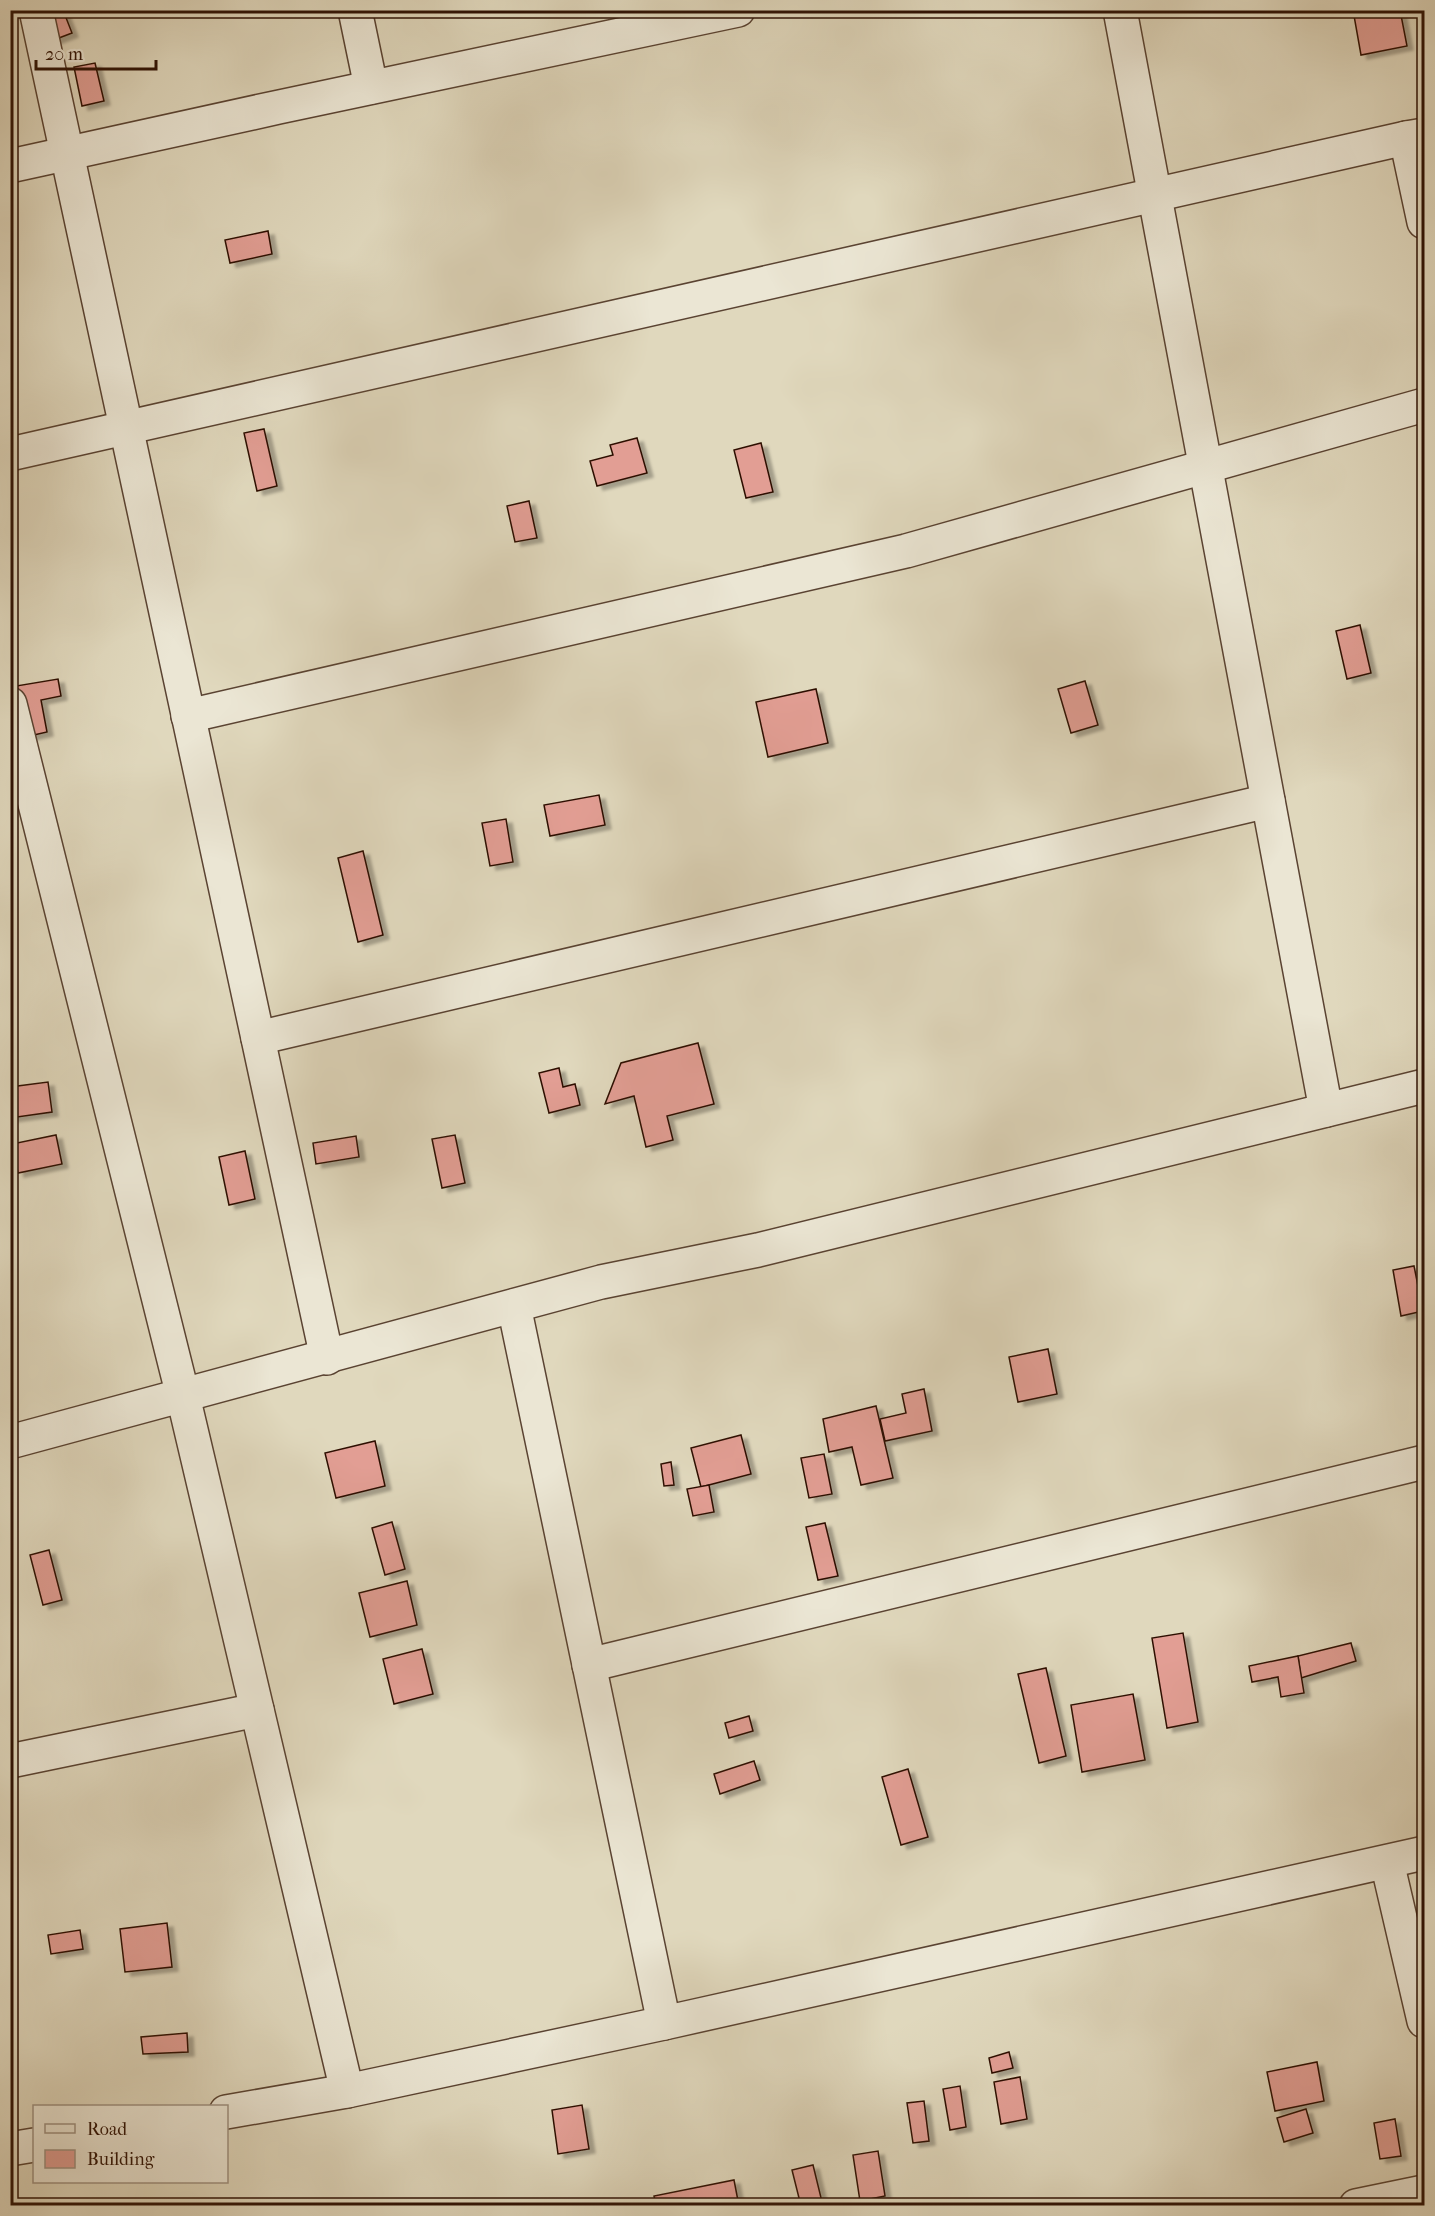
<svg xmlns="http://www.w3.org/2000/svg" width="1435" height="2216" font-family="'IM FELL French Canon',serif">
<defs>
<filter id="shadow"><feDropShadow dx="6" dy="4" stdDeviation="1.5" flood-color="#0004"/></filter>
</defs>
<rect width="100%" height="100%" fill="#e0d8bd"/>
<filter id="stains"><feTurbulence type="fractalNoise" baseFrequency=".00333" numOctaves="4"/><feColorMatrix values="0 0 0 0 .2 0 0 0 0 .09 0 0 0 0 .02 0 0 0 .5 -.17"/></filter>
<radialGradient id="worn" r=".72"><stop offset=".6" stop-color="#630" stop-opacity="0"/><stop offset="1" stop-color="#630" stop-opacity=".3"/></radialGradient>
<!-- building -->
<g fill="#e29e94" stroke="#2e1104" stroke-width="1.5" filter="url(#shadow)">
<polygon points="39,10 63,10 72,33 51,41"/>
<polygon points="1353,10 1400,10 1407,46 1361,55"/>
<polygon points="95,63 104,101 82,106 74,67"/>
<polygon points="268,231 272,254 230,263 225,240"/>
<polygon points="264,429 277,486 257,491 244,433"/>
<polygon points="637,438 647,473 597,486 590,461 613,455 610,445"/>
<polygon points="761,443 773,492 746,498 734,450"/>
<polygon points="529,501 537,538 515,542 507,506"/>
<polygon points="1360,625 1371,673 1347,679 1336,631"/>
<polygon points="58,679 61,696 41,700 47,732 25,737 16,686"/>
<polygon points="1085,681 1098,725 1071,733 1058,689"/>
<polygon points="816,689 828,743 768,757 756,702"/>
<polygon points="599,795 605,825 550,836 544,805"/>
<polygon points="506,819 513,862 490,866 482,823"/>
<polygon points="363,851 383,935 358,942 338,858"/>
<polygon points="1424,853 1424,893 1418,854"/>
<polygon points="698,1043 714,1104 667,1116 673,1140 646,1147 634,1096 605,1104 621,1063"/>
<polygon points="559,1068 563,1087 575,1084 580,1105 549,1113 539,1073"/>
<polygon points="48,1082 52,1112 10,1118 10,1087"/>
<polygon points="56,1135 62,1164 18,1173 12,1144"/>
<polygon points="455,1135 465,1183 442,1188 432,1139"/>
<polygon points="356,1136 359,1157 316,1164 313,1143"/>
<polygon points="245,1151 255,1199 229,1205 219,1157"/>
<polygon points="1414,1266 1423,1311 1401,1316 1393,1270"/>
<polygon points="1048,1349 1057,1394 1018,1402 1009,1357"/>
<polygon points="924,1389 932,1431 885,1441 880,1419 906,1413 902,1394"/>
<polygon points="876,1406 893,1478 861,1485 852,1447 829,1452 823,1419"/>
<polygon points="741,1435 751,1474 701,1487 691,1448"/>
<polygon points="375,1441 385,1486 336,1498 325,1453"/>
<polygon points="824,1454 832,1494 809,1498 801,1458"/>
<polygon points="671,1462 674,1485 664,1486 661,1464"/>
<polygon points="709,1485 714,1512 693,1516 687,1489"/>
<polygon points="392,1522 405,1569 385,1575 372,1528"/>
<polygon points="825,1523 838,1576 818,1580 806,1527"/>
<polygon points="49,1550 62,1600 43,1605 30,1555"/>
<polygon points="407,1581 417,1625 370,1637 359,1593"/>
<polygon points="1183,1633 1198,1722 1167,1728 1152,1638"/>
<polygon points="1351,1643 1356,1661 1301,1678 1298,1656"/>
<polygon points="422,1649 433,1694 394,1704 383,1659"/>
<polygon points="1298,1656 1304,1693 1281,1697 1278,1677 1252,1682 1249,1666"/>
<polygon points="1046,1668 1066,1756 1039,1763 1018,1674"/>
<polygon points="1133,1694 1145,1760 1082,1772 1071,1705"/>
<polygon points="749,1716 753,1731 729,1738 725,1723"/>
<polygon points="754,1761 760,1780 720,1794 714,1774"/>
<polygon points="908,1769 928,1837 901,1845 882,1777"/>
<polygon points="167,1923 172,1967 125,1972 120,1929"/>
<polygon points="80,1930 83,1949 51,1954 48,1935"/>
<polygon points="187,2033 188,2052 143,2054 141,2037"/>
<polygon points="1009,2052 1013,2068 992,2073 989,2058"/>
<polygon points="1317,2062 1324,2101 1275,2111 1267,2072"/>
<polygon points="1020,2077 1027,2119 1001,2124 994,2082"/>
<polygon points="960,2086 966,2127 950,2130 943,2089"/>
<polygon points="924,2101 929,2141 913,2143 907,2103"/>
<polygon points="582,2105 589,2149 558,2154 552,2110"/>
<polygon points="1306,2109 1313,2133 1284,2142 1277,2118"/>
<polygon points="1395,2119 1401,2156 1380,2159 1374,2123"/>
<polygon points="878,2151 885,2196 860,2201 853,2155"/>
<polygon points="813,2165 823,2206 801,2206 792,2170"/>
<polygon points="734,2180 739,2206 656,2206 654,2196"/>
</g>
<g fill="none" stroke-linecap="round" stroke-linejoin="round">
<!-- minor casing -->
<g stroke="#5a4332" stroke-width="36">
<g id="minor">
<polyline points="36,10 327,1358"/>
<polyline points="355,10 371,87"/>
<polyline points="1120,10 1326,1110"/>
<polyline points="1424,135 1406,138 1424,222"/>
<polyline points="10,166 279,107 738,10"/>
<polyline points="10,454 1406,138"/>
<polyline points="10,704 183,1396 347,2091"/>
<polyline points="188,716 906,551 1424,405"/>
<polyline points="258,1038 1268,801"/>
<polyline points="514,1306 664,2023"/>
<polyline points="10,1442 601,1282 758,1250 1424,1086"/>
<polyline points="589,1665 1424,1462"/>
<polyline points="10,1761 257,1710"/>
<polyline points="1387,1862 1424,2021"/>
<polyline points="226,2112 347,2091 664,2023 1424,1853"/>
<polyline points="10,2149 34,2145"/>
<polyline points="1356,2206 1424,2192"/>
</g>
</g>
<!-- minor -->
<use href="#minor" stroke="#ebe6d4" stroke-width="33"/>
</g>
<!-- margin -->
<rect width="1435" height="2216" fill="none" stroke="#e0d8bd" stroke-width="36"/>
<rect x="12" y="12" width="1411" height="2192" fill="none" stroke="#2e1104" stroke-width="3"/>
<rect x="18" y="18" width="1399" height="2180" fill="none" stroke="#2e1104" stroke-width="1.5"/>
<!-- legend -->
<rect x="33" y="2105" width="195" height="78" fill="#ebe6d4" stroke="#9f9181" stroke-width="1.5"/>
<rect x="45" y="2124" width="30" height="9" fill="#ebe6d4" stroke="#9f9181" stroke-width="1.5"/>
<text x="87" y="2135" font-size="18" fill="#2e1104">Road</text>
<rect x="45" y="2150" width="30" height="18" fill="#e29e94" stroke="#9f9181" stroke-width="1.5"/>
<text x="87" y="2165" font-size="18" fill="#2e1104">Building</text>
<!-- scale -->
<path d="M36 60v9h120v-9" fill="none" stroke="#2e1104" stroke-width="3"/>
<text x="45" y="60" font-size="18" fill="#2e1104" stroke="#ebe6d4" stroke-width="4.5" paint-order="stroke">20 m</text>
<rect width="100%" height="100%" filter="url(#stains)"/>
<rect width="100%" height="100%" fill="url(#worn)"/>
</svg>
